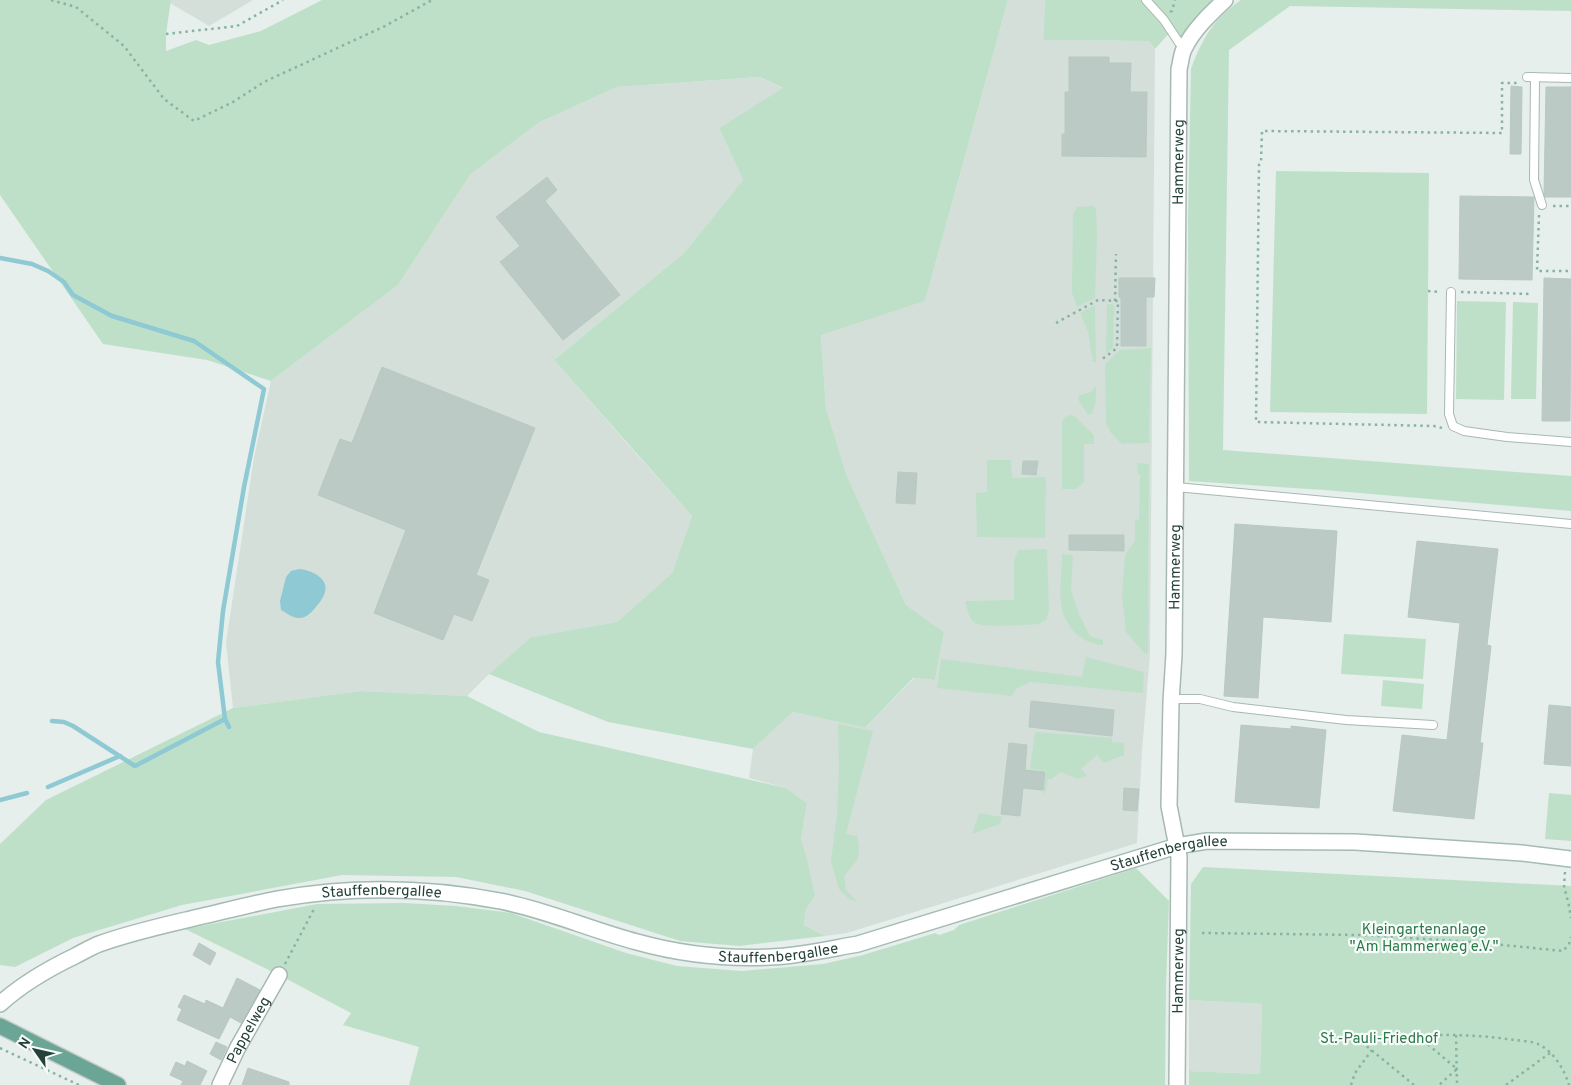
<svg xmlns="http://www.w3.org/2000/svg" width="1571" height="1085" font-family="Overpass,sans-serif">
<rect width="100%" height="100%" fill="#e6efeb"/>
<!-- built -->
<g fill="#d4dfda">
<polygon points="171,0 253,0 209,26 170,3"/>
<polygon points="1008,0 1045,0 1043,40 1149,41 1155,49 1150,654 1142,751 1137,843 847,933 825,936 804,925 806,909 815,896 808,861 801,839 807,803 786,788 749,778 753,749 793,712 865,728 914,678 935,680 944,632 906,605 847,476 826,408 821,334 925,301"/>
<polygon points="760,77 784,89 719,128 743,180 684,253 554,360 639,457 692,516 672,573 617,622 531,637 489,674 467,696 360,691 233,708 226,643 254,457 271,381 398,285 470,175 538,123 617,87"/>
<polygon points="1189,1000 1262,1004 1260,1074 1189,1071"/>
</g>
<!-- green -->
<g fill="#bfe0c8">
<polygon points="0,0 171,0 166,34 166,51 196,40 209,45 261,31 322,0 1008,0 925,301 821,335 826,408 847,476 906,605 944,632 935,680 913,678 865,728 793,712 753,749 608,722 489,674 531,637 617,622 672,573 692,516 554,360 684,253 743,180 719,128 783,88 760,77 617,87 538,123 470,175 398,285 271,381 207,360 103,344 0,195"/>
<polygon points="1045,0 1225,0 1184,50 1171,31 1155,49 1149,41 1043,40"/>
<path d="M1241,0H1571V11L1290,6L1229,50L1223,450L1571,476V511L1324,490L1189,481L1188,217L1191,69C1202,39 1214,18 1241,0Z"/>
<polygon points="1276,171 1429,173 1427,414 1270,412"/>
<polygon points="1093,206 1096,209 1097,237 1095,298 1077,307 1072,293 1073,214 1077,207"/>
<polygon points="1457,301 1506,302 1504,400 1456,399"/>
<polygon points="1513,302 1538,303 1536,399 1511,399"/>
<polygon points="1107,304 1114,305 1113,348 1106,353"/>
<polygon points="1095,305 1096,362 1093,362 1088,332 1080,313"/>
<polygon points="1151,348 1149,443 1122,444 1111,433 1106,423 1105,364 1120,350"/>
<path d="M1096,386C1096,396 1097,408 1090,415H1088L1079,401L1078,396L1091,392Z"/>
<polygon points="1070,415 1075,416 1094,435 1094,444 1084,444 1084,482 1076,489 1062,489 1062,421 1065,417"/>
<polygon points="987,460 1011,460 1012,478 1046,477 1045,538 977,537 976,493 987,492"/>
<polygon points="1137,463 1149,464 1148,654 1144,653 1126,632 1122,595 1125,555 1135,541 1135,520 1139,519 1140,474 1138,474"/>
<path d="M1047,549L1049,610L1046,620L1039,624C1027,625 983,628 975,623C968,618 967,608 965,601L1014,600V561L1018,550Z"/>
<path d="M1062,554L1073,555L1071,590L1079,614L1090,636L1103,640V645C1084,644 1069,631 1063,613C1058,599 1062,570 1062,554Z"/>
<polygon points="1344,634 1426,639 1423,679 1341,674"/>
<polygon points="1086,657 1144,672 1143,693 1031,682 1017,688 1012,696 937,688 941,659 1082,677"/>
<polygon points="1383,680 1424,684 1422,709 1381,706"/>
<polygon points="360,691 467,696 539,732 786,788 807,803 801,839 808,861 815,896 806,909 804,925 825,936 739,946 680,941 525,891 456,877 342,875 182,905 73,938 15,967 0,965 0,844 46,800 233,708"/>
<path d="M838,724L873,731L846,834L857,836C862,859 858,859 844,876L846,890L858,903L848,898L839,889L831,862L837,813L839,769Z"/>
<polygon points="1035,732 1112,738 1112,742 1124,743 1124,755 1104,763 1097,755 1081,769 1087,776 1077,779 1061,772 1051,779 1048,779 1045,793 1043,793 1046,771 1030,769"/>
<polygon points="1549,793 1571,795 1571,841 1545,839"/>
<polygon points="979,813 1002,817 1000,824 972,834"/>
<polygon points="1203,867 1571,886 1571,1085 1189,1085 1189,1071 1260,1074 1262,1004 1189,1000 1191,884"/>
<polygon points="1136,868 1169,901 1166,986 1165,1085 409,1085 419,1047 343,1025 351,1013 279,975 185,929 317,904 404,903 456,906 511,913 626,953 677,966 742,971 823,964 863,955 935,933 939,935 954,930 959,925"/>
</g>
<!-- water -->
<path fill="#8ec9d4" d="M299,569C312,570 331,579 324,595C322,600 318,604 315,608C311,613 306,618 299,618C292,618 287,613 281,610L280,601L286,577L291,571Z"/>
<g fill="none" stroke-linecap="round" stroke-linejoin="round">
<!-- stream -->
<g stroke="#8ec9d4" stroke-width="4.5">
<polyline points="0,258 32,264 48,271 64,282 73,295 112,316 194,341 264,389 244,487 223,611 218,662 225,719 229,727"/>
<polyline points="52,721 64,722 73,726 135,766 225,719"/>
<polyline points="48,787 120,756"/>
<polyline points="0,800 27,793"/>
</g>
</g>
<!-- building -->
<g fill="#bbcac4" stroke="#b8c9c2">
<polygon points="1069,57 1109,57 1109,63 1131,63 1130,92 1147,92 1146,157 1062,156 1062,134 1065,134 1065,92 1069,92"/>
<polygon points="1511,86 1522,87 1521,154 1510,154"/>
<polygon points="1546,87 1571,87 1571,197 1545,197 1544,194"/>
<polygon points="547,177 557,190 545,201 620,295 563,340 500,262 520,246 496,217"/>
<polygon points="1460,196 1534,197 1532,280 1459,279"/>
<polygon points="1119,278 1155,278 1154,297 1146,297 1146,346 1121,346 1121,297 1119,297"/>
<polygon points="1544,278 1571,279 1570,421 1542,421"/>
<polygon points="382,367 535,428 476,575 489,580 472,621 454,614 443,640 374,613 406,530 318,495 340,439 352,443"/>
<polygon points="1023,461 1038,461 1036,475 1022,474"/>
<polygon points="898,472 917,473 915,504 896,503"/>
<polygon points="1235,524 1337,531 1331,622 1263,617 1258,698 1224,696"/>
<polygon points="1069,535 1124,535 1124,551 1069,550"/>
<polygon points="1417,541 1498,549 1487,645 1491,646 1480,743 1483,743 1474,819 1393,811 1402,735 1447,740 1460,623 1408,617"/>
<polygon points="1031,701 1114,710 1112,736 1029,727"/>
<polygon points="1549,705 1571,707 1571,766 1544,764"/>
<polygon points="1241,725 1291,729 1291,726 1326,730 1319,808 1235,802"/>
<polygon points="1009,743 1027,745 1025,770 1045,772 1043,790 1023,788 1020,816 1001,814"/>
<polygon points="1124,788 1139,789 1137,811 1123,810"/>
<polygon points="199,943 216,953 210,965 193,955"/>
<polygon points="237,978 260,990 241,1023 230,1017 219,1039 177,1020 182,1009 178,1007 184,995 205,1004 206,1000 223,1008"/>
<polygon points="216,1042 227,1047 221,1060 210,1054"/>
<polygon points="187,1061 207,1071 200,1085 181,1085 183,1081 170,1075 176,1062 185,1066"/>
<polygon points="248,1068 289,1082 289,1085 242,1085"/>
</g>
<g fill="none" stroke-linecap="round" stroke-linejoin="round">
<!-- service casing -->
<g stroke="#a8b8b2" stroke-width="10">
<g id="service">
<polyline points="1146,0 1164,20 1184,50"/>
<polyline points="1527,77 1571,78"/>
<polyline points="1535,77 1534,180 1542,205"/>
<polyline points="1451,292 1449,414 1453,426 1464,431 1507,437 1571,442"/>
<polyline points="1176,487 1571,524"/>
<polyline points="1171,699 1200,699 1233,707 1346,720 1433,725"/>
</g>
</g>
<!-- minor casing -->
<g stroke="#a8b8b2" stroke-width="18">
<g id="minor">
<path id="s1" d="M220,1085L237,1049L279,975"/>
<path id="s2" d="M1177,1085L1179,857L1169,806L1171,702L1174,654L1179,69C1181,62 1181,55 1184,49C1193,30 1210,14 1225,0"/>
</g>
</g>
<!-- secondary casing -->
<g stroke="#a4bbb3" stroke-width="18">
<g id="secondary">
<path id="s3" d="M0,1004C23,983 48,969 75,956C83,952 91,947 99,944C132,932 165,925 199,917C225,911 251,904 277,899C350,886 427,887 500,901C547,910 591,930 637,942C680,954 725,959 770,957C799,956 829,949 858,944L1177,846L1207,841L1355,842L1522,853L1571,859"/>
</g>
</g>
<!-- primary casing -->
<g stroke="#c2cac8" stroke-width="18">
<polyline id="primary" points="0,1026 118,1085"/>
</g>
<!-- path -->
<g stroke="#86b3a5" stroke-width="2.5" stroke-dasharray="2.5 4" stroke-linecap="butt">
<polyline points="51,0 76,7 124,46 164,99 194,121 233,102 264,82 385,26 432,0"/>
<polyline points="1170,12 1172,11 1175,0"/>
<polyline points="166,34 237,26 283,0"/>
<polyline points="1553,206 1571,206"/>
<polyline points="1539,215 1537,271 1571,271"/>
<polyline points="1428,291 1441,292"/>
<polyline points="1461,292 1532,294"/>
<polyline points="1115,301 1116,254"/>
<polyline points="1056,323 1098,300 1118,301 1117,348 1101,360"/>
<polyline points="1442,428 1434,426 1256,422 1259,165 1261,162 1262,131 1502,133 1502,83 1518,83"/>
<polyline points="1565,872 1564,886 1569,906 1571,918"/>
<polyline points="1202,933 1361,935 1473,942 1563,951 1569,944 1571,937"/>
<polyline points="285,964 314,909"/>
<polyline points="1456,1035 1457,1085"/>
<polyline points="1418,1036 1457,1069 1439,1085"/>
<polyline points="0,1048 79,1085"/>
<polyline points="1351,1085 1355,1073 1372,1050"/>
<path d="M1414,1085L1364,1044C1369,1038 1375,1036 1382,1036C1426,1035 1470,1033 1514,1040C1522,1041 1533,1041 1540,1045C1554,1052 1565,1071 1569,1085"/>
<polyline points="1506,1085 1550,1053"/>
</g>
<!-- service -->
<use href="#service" stroke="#fff" stroke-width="8"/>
<!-- minor -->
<use href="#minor" stroke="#fff" stroke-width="15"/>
<!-- secondary -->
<use href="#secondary" stroke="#fff" stroke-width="15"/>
<!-- primary -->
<use href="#primary" stroke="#6aa596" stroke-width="15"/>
</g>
<g text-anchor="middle" stroke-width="4.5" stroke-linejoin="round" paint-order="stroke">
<!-- street labels -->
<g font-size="15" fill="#24423a" stroke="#f7fbf9">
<text dy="5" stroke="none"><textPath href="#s2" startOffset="924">Hammerweg</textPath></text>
<text dy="5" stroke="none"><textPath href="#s2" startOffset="519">Hammerweg</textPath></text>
<text dy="5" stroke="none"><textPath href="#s3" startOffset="1215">Stauffenbergallee</textPath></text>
<text dy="5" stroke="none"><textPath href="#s3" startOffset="405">Stauffenbergallee</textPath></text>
<text dy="5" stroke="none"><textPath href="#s3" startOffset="810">Stauffenbergallee</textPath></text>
<text dy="5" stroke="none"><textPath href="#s2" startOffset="114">Hammerweg</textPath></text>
<text dy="5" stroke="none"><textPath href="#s1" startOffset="62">Pappelweg</textPath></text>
</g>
<!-- park labels -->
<g font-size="15" fill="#2d7a4b" stroke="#f7fbf9">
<text x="1424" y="934">Kleingartenanlage<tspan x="1424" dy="17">"Am Hammerweg e.V."</tspan></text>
<text x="1379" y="1043">St.-Pauli-Friedhof</text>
</g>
</g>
<!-- north arrow -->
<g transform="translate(35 1050) rotate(304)" stroke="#f7fbf9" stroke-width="4" paint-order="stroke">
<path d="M0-4L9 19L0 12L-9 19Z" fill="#24423a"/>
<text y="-8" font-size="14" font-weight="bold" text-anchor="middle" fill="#24423a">N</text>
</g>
</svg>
